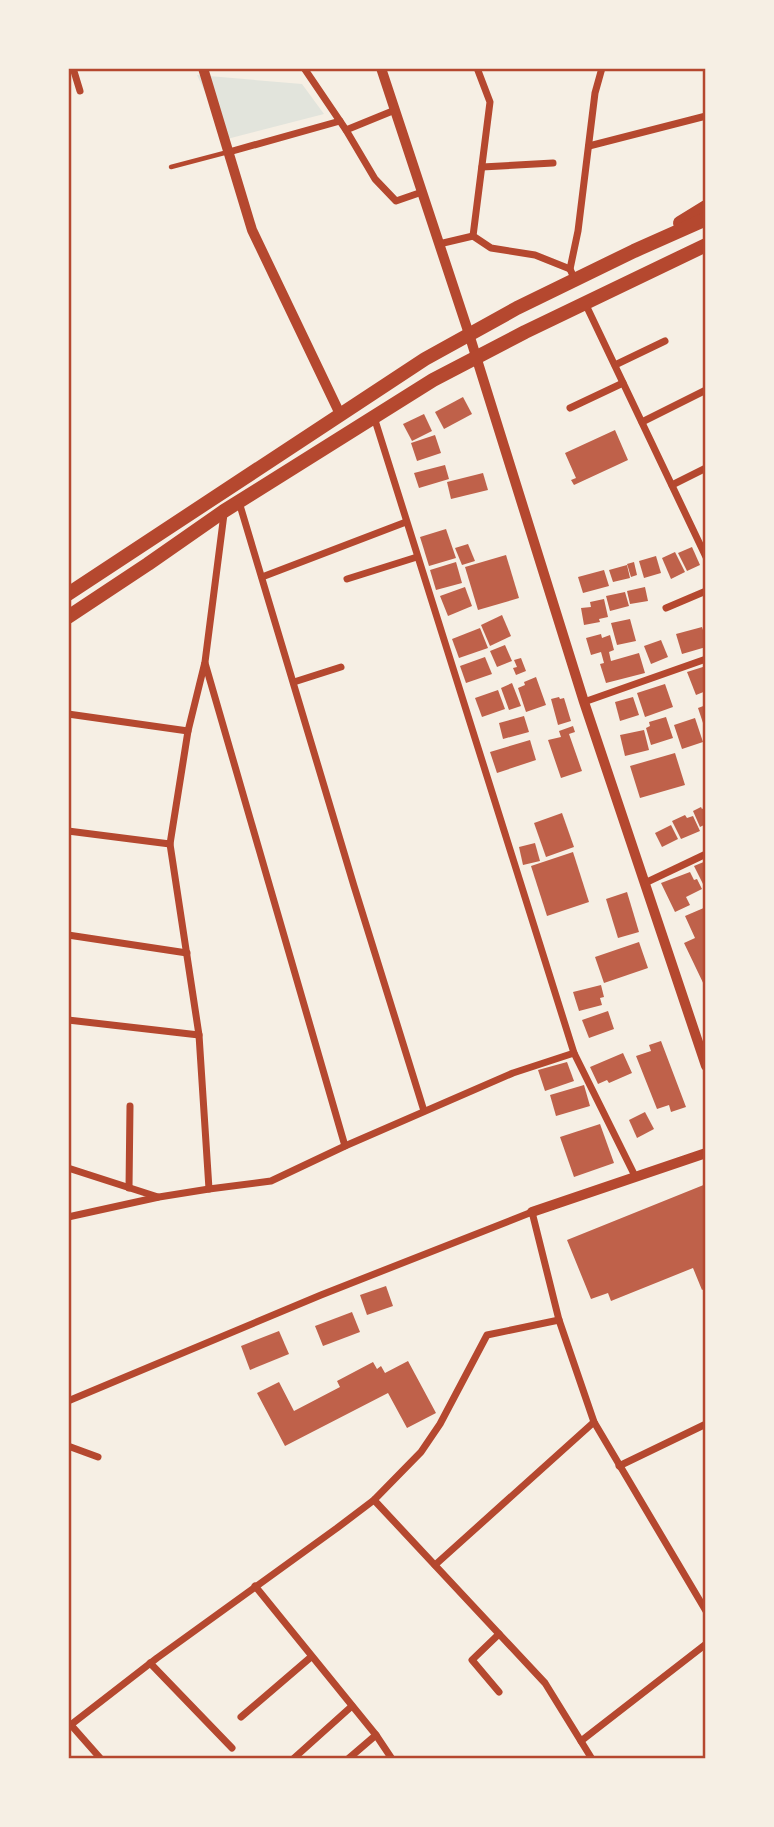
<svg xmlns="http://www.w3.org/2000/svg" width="774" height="1827" font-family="'Space Grotesk',sans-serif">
<rect width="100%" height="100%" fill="#f6efe4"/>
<!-- green -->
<polygon fill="#e2e4dc" points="197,75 302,84 324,114 227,139"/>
<!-- building -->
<g fill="#bf614a">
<polygon points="463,397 472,414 444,429 435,412"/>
<polygon points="424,414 432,431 412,441 403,424"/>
<polygon points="615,430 628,460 574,485 571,480 576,478 565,453"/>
<polygon points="435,435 441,453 417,461 411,443"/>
<polygon points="445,465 449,479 419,488 414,473"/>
<polygon points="483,473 488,490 451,499 447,482"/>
<polygon points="446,529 456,558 429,566 420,537"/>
<polygon points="468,544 475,561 462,565 455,548"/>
<polygon points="692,547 700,565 687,571 678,553"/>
<polygon points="675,552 685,572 671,579 662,558"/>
<polygon points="506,555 519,598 478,610 465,567"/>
<polygon points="656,556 661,573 644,578 639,561"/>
<polygon points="456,562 462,583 436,590 430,570"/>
<polygon points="634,562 637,575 631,577 627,564"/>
<polygon points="627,565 630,578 613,582 609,570"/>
<polygon points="604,570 609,586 583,593 578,577"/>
<polygon points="465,587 472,606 448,616 440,596"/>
<polygon points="645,587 648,601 630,604 627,591"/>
<polygon points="625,592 629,606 610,611 606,596"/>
<polygon points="604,599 608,617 599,619 600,622 584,625 581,608 591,607 590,602"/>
<polygon points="502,615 511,636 490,646 481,625"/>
<polygon points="630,619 636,641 617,645 611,623"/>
<polygon points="702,627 706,639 706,647 682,654 676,634"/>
<polygon points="480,628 488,648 459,658 452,639"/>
<polygon points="601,634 602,638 610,635 614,650 609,652 611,661 639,653 645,673 606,683 600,664 604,663 601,652 591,655 586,638"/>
<polygon points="661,640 668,657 651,664 644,646"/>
<polygon points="505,645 512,661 497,667 490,651"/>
<polygon points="485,657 492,674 466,683 460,666"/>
<polygon points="521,658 526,671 516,675 513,668 517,667 514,660"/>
<polygon points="706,666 706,691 696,695 687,672"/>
<polygon points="536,677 546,705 526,712 518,688 525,685 524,682"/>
<polygon points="512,683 521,706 509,710 501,688"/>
<polygon points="665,684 673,707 645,717 637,693"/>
<polygon points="498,690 505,709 482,717 475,698"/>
<polygon points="559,697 560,699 564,698 571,721 558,725 551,699"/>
<polygon points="633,697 639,715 620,721 615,702"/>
<polygon points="706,705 706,729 705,729 698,708"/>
<polygon points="524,716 529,732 503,739 499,723"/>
<polygon points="666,717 673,738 651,745 646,728 650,726 649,722"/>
<polygon points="695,718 703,742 682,749 674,725"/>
<polygon points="573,726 575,732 569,734 582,771 561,778 548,740 561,737 559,731"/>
<polygon points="644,730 649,750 625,756 620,735"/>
<polygon points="530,740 536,760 497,773 490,752"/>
<polygon points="675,753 685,785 640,798 630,766"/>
<polygon points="701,807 702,809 706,807 706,824 700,827 693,811"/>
<polygon points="562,813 574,847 546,857 534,823"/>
<polygon points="685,815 687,818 693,816 700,831 681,839 672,821"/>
<polygon points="671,825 678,839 662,847 655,833"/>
<polygon points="535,843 540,861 523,865 519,847"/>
<polygon points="573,852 589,902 547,916 531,866"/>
<polygon points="706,861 706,890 694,866"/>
<polygon points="690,872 694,880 697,879 702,889 686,897 690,905 675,912 661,883"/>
<polygon points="627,892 639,932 618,938 606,899"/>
<polygon points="706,907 706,989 684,943 695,938 685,916"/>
<polygon points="639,942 648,968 604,983 595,957"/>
<polygon points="601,985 604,997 600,998 602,1005 579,1011 573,992"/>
<polygon points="608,1011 614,1029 589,1038 582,1020"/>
<polygon points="661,1041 686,1107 671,1112 669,1105 657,1109 636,1056 651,1051 649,1045"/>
<polygon points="623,1053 632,1073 609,1083 607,1080 598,1084 590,1067"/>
<polygon points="567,1062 574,1081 545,1091 538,1070"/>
<polygon points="584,1085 590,1106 556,1116 550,1095"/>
<polygon points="645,1112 654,1129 637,1138 629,1120"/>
<polygon points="600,1124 614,1163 574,1177 560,1137"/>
<polygon points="706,1184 706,1288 702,1290 693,1268 611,1301 608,1293 591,1299 567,1240"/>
<polygon points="386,1286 393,1306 367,1315 360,1295"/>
<polygon points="352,1312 360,1332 323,1346 315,1326"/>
<polygon points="279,1331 289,1354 250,1370 241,1346"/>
<polygon points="408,1361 436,1413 407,1428 388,1393 285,1446 257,1393 279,1382 294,1411 340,1387 337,1381 373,1362 377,1369 381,1366 385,1373"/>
</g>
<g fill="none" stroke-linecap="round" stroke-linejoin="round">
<!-- service -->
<polyline stroke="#b5482f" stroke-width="4.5" points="171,167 228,152"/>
<!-- minor -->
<g stroke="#b5482f" stroke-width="7">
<polyline points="73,68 80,91"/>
<polyline points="304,68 346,130 375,179 396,201 422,192"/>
<polyline points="477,68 490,102 473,236 491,248 535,255 570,269"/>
<polyline points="346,130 395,110"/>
<polyline points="589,146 706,116"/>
<polyline points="229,152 340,121"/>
<polyline points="482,167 553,163"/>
<polyline points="439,244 473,236"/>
<polyline points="575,280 570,269 578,231 595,93 602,68"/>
<polyline points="585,303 706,557"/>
<polyline points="615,365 665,341"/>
<polyline points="570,408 623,383"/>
<polyline points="374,417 574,1053 635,1176"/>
<polyline points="642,422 706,390"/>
<polyline points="672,485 706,468"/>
<polyline points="239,502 354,886 424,1111"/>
<polyline points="262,577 406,522"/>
<polyline points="347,579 417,557"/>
<polyline points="666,608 706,591"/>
<polyline points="205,663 345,1146"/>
<polyline points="294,682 341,667"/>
<polyline points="584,702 706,659"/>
<polyline points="68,714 188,731"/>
<polyline points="68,831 170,844"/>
<polyline points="645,883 706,854"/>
<polyline points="68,935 187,953"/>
<polyline points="68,1020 199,1035"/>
<polyline points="68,1168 158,1197"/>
<polyline points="129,1188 130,1106"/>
<polyline points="209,1189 199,1035 170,844 188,731 205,662 224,514"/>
<polyline points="68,1217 159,1197 209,1189 271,1181 345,1146 513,1073 574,1053"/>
<polyline points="68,1401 321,1295 532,1212 559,1320 594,1422 706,1611"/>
<polyline points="68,1446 98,1457"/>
<polyline points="619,1466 706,1424"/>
<polyline points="374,1500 545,1683 592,1759"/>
<polyline points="435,1565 594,1422"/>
<polyline points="255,1586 376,1735 392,1759"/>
<polyline points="499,1634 472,1660 499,1692"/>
<polyline points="150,1663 232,1748"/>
<polyline points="241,1717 311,1657"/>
<polyline points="71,1725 101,1759"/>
<polyline points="68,1727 157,1658 337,1528 374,1500 421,1452 440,1424 487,1335 559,1320"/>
<polyline points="581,1741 706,1644"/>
<polyline points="293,1759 352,1706"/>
<polyline points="348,1759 376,1735"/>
</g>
<!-- tertiary -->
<g stroke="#b5482f" stroke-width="10">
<polyline points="203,68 252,230 340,414"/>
<polyline points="381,68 469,334 584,702 706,1066"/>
<polyline points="532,1212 706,1153"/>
</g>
<!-- primary -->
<g stroke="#b5482f" stroke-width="14">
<polyline points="680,223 706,207"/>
<polyline points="68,594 425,359 517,308 634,251 706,219"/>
<polyline points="68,617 148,564 224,511 433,380 525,332 706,245"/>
</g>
</g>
<!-- border -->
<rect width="774" height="1827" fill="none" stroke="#f6efe4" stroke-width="140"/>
<rect x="70" y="70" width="634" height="1687" fill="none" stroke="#b5482f" stroke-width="2.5"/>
</svg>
